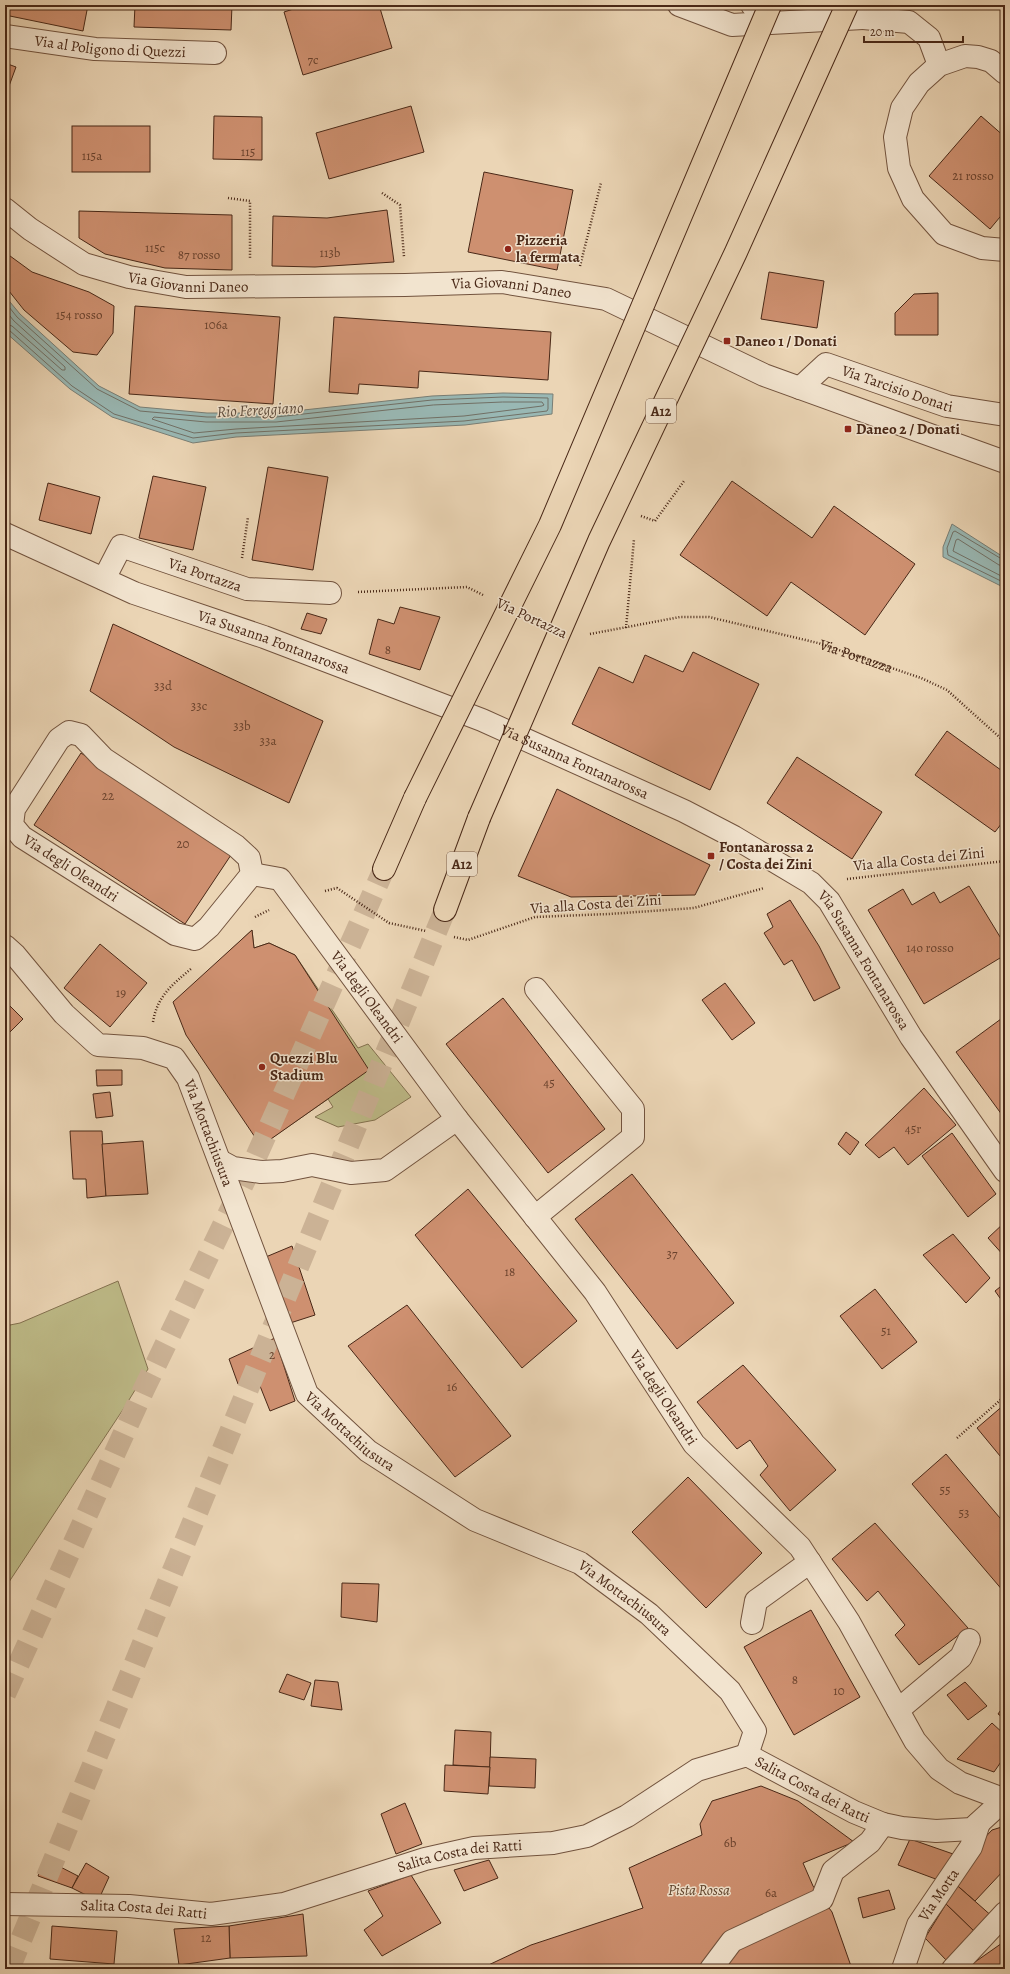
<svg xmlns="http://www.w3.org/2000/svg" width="1010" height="1974" font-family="Alegreya,serif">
<rect width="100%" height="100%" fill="#ebd5b5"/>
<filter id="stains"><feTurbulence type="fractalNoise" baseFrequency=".005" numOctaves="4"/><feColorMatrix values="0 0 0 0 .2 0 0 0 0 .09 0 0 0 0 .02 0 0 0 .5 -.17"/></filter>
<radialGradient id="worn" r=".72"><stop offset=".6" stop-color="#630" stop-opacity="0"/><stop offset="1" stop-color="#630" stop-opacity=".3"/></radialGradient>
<!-- green -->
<g fill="#bebb88" stroke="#847250">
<polygon points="252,930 254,948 269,943 295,955 358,1048 368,1044 411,1097 375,1120 338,1127 315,1117 333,1107 328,1099 266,1142 196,1035 224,956"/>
<polygon points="118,1281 148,1369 124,1408 5,1588 5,1326 20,1323"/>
</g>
<!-- water -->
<g fill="#99b8b4" stroke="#797e75">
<polygon points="5,296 20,314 99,386 140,407 207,413 276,413 432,396 503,393 553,394 552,414 465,425 236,437 193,443 112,417 70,389 5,332"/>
<polygon points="952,524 1005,558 1005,588 943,557 943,547"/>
</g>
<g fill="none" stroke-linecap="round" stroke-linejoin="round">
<!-- shore -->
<g stroke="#717066" stroke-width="1">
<polyline points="5,302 17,317 97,389 140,411 207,417 276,417 432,400 503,397 548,398 548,409 547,411 464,421 236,433 193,438 114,414 72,386 9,330 5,329"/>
<polyline points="5,310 14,321 65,367 65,370 62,370 12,326 5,324"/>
<polygon points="503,402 542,402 544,405 542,406 464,416 236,429 194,433 152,419 154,417 206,422 276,422 433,405"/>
<polyline points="1005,561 955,531 953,532 947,548 948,555 1005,583"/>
<polyline points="1005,566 999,565 958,539 956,540 953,551 1005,578"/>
</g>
</g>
<!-- building -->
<g fill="#ce9070" stroke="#492817">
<polygon points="5,5 88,5 83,31 5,15"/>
<polygon points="135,5 232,5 231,30 134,27"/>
<polygon points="306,5 379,5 392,48 303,75 284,12"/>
<polygon points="5,63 16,67 5,97"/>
<polygon points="411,106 424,152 329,179 316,133"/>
<polygon points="214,116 262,117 262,160 213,159"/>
<polygon points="981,116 1005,137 1005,211 990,229 929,176"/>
<rect x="72" y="126" width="78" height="46"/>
<polygon points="484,172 573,190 557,270 468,252"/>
<polygon points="387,210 394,262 315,267 272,266 273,216 327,218"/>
<polygon points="79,211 232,215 232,270 165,268 105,254 79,238"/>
<polygon points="6,253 32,272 89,292 114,306 113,333 97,355 73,352 24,310 5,286"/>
<polygon points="769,272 824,281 817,328 761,319"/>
<polygon points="938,293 938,335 895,335 895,313 914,294"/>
<polygon points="135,306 280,317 273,404 129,394"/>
<polygon points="334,317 551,332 548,380 419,371 418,388 359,384 358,394 329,392"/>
<polygon points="268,467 328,477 313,570 252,560"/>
<polygon points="153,476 206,487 193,550 139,538"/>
<polygon points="732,481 812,538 834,506 915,564 865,635 791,582 767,616 680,555"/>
<polygon points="48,483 100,497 91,534 39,520"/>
<polygon points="400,607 440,617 420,670 369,654 378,619 394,624"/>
<polygon points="307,613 327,619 321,634 301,629"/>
<polygon points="113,624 323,721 289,803 174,747 90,691"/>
<polygon points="693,652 759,684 710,790 572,724 599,667 633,683 645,655 683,672"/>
<polygon points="947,731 1005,773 1005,819 995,832 915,775"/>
<polygon points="81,753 233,852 185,924 34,825"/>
<polygon points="797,757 882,812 852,859 767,803"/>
<polygon points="557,789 710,865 695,895 571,897 518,876"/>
<polygon points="969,886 1005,945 1005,955 924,1004 868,910 903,889 912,905 934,892 940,903"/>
<polygon points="790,900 819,946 840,988 814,1001 792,960 784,965 764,933 773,927 767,914"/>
<polygon points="252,930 254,948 269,943 295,955 369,1070 261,1146 186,1035 173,1002"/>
<polygon points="100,944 147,983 110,1027 64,988"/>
<polygon points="725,983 755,1023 732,1040 702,1000"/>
<polygon points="503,998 605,1129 548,1173 446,1044"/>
<polygon points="5,1001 23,1019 5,1037"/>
<polygon points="1005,1016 1005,1119 956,1052"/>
<polygon points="96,1070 122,1070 122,1085 97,1086"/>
<polygon points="924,1088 956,1125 908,1165 894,1147 879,1158 865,1145"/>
<polygon points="110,1092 113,1116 96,1118 93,1094"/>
<polygon points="70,1131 102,1131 106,1196 87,1198 86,1179 73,1179"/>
<polygon points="846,1132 859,1142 850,1155 838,1144"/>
<polygon points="952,1133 996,1194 968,1217 922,1156"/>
<polygon points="143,1141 148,1194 106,1196 102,1144"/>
<polygon points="632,1174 734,1303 677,1349 575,1219"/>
<polygon points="468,1189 577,1321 522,1368 415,1235"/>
<polygon points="1005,1222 1005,1257 988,1238"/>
<polygon points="953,1234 990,1278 966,1303 923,1255"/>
<polygon points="292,1246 315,1315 284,1325 261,1259"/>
<polygon points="1005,1283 1005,1305 995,1291"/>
<polygon points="875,1289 917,1342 882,1369 840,1316"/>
<polygon points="407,1305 511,1436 455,1477 348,1346"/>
<polygon points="275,1338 295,1401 270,1411 256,1376 238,1384 229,1359"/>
<polygon points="743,1365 836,1470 790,1511 760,1475 768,1466 750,1440 737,1449 697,1402"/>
<polygon points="1005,1404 1005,1462 977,1428"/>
<polygon points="946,1454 1005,1524 1004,1592 912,1484"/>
<polygon points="688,1477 762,1553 706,1608 632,1532"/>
<polygon points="875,1523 968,1628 919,1665 895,1635 905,1625 878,1591 867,1601 832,1559"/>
<polygon points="342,1583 379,1584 377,1622 341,1617"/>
<polygon points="811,1610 860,1697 794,1735 744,1647"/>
<polygon points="287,1674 311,1683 304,1700 279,1692"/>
<polygon points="315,1680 338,1682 342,1710 311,1706"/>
<polygon points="965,1682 987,1706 968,1720 947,1695"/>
<polygon points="1005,1704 1005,1719 998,1714"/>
<polygon points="992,1723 1005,1735 1005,1756 994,1772 957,1759"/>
<polygon points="455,1730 491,1732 490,1767 453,1765"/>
<polygon points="490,1757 536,1759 535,1788 489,1786"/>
<polygon points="445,1765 490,1767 488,1794 444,1791"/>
<polygon points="761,1786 798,1801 854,1842 803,1863 813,1886 832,1912 852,1969 480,1969 531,1945 643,1908 629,1868 702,1835 700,1824 712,1801"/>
<polygon points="405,1803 422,1844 396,1854 381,1814"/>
<polygon points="1005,1826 1005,1869 975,1901 952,1881 976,1847 992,1830"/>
<polygon points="910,1839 956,1855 941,1881 898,1865"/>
<polygon points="45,1859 78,1876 72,1888 38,1876"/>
<polygon points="489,1860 498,1878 464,1891 454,1870"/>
<polygon points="86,1863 109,1877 98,1901 72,1888"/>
<polygon points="411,1875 441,1923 382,1956 364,1930 383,1916 368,1891"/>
<polygon points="952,1881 994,1918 977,1934 946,1904"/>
<polygon points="889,1890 895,1909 863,1918 858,1898"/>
<polygon points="946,1904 977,1934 947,1961 925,1938"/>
<polygon points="303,1914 307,1956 230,1958 229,1926"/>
<polygon points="52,1926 117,1931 114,1964 50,1959"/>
<polygon points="229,1926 230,1958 179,1965 174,1929"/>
<polygon points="1005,1941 1005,1969 965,1969"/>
</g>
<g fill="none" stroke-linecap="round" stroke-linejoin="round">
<!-- highway-tunnel -->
<g stroke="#cbb295" stroke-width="22" stroke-dasharray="22 11" stroke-linecap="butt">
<polyline points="5,1694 144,1389 256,1157 384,869"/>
<polyline points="9,1969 445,910"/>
</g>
<!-- minor casing -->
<g stroke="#72533e" stroke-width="24">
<g id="minor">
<polyline points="679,5 732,25 863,18"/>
<polyline points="752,5 766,23"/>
<polyline points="852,9 863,18 909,22 929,38 939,65"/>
<path id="s2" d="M5,36L95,49L215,53"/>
<polyline points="1005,73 991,61 978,57 965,56 939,65 919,83 902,108 895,137 899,168 913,199 944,234 982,248 1005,250"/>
<path id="s3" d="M5,209L30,229L84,264L129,277L186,287L405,285L502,282L606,299L764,375L1005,462"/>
<path id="s4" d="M800,388L826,364L947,406L1005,415"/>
<path id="s5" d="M5,534L134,593L264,637L482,720L684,811L734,837L811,883L829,901L911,1037L1005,1171"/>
<path id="s6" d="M104,579L121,546L247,589L330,593"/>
<polygon points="69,732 81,735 104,759 236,846 249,858 252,874 209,927 195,939 175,934 22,837 12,825 14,809 59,739"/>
<path id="s7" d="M252,874L280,879L457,1119L595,1292L694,1444L800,1547L849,1622L915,1741L939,1769L960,1783L1003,1799"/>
<path id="s8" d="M5,946L15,955L64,1014L98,1045L143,1048L174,1058L188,1078L307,1394L368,1451L475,1520L580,1563L649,1614L730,1691L755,1731L747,1755"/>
<polyline points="220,1161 233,1168 261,1172 282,1171 312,1165 351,1173 385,1170 457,1119"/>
<polyline points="535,1217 633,1137 633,1109 536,989"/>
<polyline points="752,1623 756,1601 810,1562"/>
<polyline points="898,1710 961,1657 969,1640"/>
<path id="s9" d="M5,1904L129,1906L211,1914L284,1904L425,1859L474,1848L553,1843L587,1836L627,1816L697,1770L747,1755L854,1812L883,1824L902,1828L936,1831L972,1829L1005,1799"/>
<polyline points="711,1969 732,1941 822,1899 833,1871 870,1842 883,1824"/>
<path id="s10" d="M903,1969L918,1925L971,1847L979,1823"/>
<polyline points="953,1969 1005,1913"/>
</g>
</g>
<!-- highway casing -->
<g stroke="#492817" stroke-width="24">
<g id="highway">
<polyline points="384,869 415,798"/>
<polyline points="445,910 479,818"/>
</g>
</g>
<!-- path -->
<g stroke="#492817" stroke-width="2.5" stroke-dasharray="1 2" stroke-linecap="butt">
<polyline points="382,193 400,205 404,257"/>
<polyline points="228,198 250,201 250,258"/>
<polyline points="580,266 601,183"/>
<polyline points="641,516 655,521 684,481"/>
<polyline points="242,558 248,517"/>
<polyline points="358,592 467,587 483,595"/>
<polyline points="626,628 634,539"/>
<path id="s1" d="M590,634L680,617H709L818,643L921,678L947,690L1005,742"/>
<polyline points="847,879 1005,861"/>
<polyline points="325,891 337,888 389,923 426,931"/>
<polyline points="255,917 269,910"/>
<polyline points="454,937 468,940 535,917 609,914 694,908 764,888"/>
<path d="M153,1022C157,996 173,984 192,968"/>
<polyline points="957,1438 1005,1396"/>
</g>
<!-- minor -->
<use href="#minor" stroke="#f2e4cf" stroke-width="22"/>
<!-- highway -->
<use href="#highway" stroke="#ebd5b5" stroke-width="22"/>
<!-- highway-bridge casing -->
<g stroke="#492817" stroke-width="24" stroke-linecap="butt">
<g id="highway-bridge">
<polyline points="415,798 550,525 770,5"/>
<polyline points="479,818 599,541 736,252 847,5"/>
</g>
</g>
<!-- highway-bridge -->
<use href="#highway-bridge" stroke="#ebd5b5" stroke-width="22"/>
</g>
<!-- markers -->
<g fill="#8f2418" stroke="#f2e4cf" stroke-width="1.5">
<circle cx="508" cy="249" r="4"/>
<rect x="723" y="337" width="8" height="8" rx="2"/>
<rect x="844" y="425" width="8" height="8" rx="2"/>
<rect x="707" y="852" width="8" height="8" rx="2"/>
<circle cx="262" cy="1067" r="4"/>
</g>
<g text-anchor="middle" stroke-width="3" stroke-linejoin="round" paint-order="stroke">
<!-- number labels -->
<g font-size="13" fill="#6a422d">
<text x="313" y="64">7c</text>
<text x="248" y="156">115</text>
<text x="92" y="160">115a</text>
<text x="973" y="180">21 rosso</text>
<text x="155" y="252">115c</text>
<text x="330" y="257">113b</text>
<text x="199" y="259">87 rosso</text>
<text x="79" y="319">154 rosso</text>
<text x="216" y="329">106a</text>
<text x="388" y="654">8</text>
<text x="163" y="690">33d</text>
<text x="199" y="710">33c</text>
<text x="242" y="730">33b</text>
<text x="268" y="745">33a</text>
<text x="108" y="800">22</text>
<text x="183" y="848">20</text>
<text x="930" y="952">14o rosso</text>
<text x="121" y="997">19</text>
<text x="549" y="1087">45</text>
<text x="913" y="1133">45r</text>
<text x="672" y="1258">37</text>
<text x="510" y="1276">18</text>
<text x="886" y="1335">51</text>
<text x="272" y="1359">2</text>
<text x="452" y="1391">16</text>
<text x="945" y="1494">55</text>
<text x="964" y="1517">53</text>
<text x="795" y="1684">8</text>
<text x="839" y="1695">10</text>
<text x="730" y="1847">6b</text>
<text x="771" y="1897">6a</text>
<text x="206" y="1942">12</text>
</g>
<!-- shield labels -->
<g fill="#f2e4cf" stroke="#7c604e" stroke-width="1">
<rect x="646" y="399" width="30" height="24" rx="3"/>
<rect x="447" y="852" width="30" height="24" rx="3"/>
</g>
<g font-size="14" font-weight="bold" fill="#492817">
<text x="661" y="416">A12</text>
<text x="462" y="869">A12</text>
</g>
<!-- street labels -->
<g font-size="15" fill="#492817" stroke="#f2e4cf">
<text dy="5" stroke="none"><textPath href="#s2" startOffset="106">Via al Poligono di Quezzi</textPath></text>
<text dy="5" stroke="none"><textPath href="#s3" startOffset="203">Via Giovanni Daneo</textPath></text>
<text dy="5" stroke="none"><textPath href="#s3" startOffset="527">Via Giovanni Daneo</textPath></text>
<text dy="5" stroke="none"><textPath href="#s4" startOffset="111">Via Tarcisio Donati</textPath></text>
<text dy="5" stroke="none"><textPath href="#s6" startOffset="126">Via Portazza</textPath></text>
<text transform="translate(532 618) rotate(25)" y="5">Via Portazza</text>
<text dy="5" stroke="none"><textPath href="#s5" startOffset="290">Via Susanna Fontanarossa</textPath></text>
<text dy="5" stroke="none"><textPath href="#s1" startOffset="273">Via Portazza</textPath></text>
<text dy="5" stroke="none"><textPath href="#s5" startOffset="614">Via Susanna Fontanarossa</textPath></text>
<text transform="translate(919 859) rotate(-6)" y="5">Via alla Costa dei Zini</text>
<text transform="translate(71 868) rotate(33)" y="5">Via degli Oleandri</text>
<text transform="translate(596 904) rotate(-4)" y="5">Via alla Costa dei Zini</text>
<text dy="5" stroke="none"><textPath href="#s5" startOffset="974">Via Susanna Fontanarossa</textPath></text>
<text dy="5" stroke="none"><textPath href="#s7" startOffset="175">Via degli Oleandri</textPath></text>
<text dy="5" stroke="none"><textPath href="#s8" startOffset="297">Via Mottachiusura</textPath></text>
<text dy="5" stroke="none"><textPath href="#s7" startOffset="674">Via degli Oleandri</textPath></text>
<text dy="5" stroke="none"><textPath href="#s8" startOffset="633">Via Mottachiusura</textPath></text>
<text dy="5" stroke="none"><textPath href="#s8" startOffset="957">Via Mottachiusura</textPath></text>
<text dy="5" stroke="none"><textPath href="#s9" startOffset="847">Salita Costa dei Ratti</textPath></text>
<text dy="5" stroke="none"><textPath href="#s9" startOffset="463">Salita Costa dei Ratti</textPath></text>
<text dy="5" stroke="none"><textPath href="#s10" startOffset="83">Via Motta</textPath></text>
<text dy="5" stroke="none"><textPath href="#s9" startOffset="139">Salita Costa dei Ratti</textPath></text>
</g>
<!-- poi labels -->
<g font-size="15" font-weight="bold" fill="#492817" stroke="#f2e4cf" text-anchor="start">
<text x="516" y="245">Pizzeria<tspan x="516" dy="17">la fermata</tspan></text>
<text x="735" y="346">Daneo 1 / Donati</text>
<text x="856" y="434">Daneo 2 / Donati</text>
<text x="719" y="852">Fontanarossa 2<tspan x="719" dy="17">/ Costa dei Zini</tspan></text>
<text x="270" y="1063">Quezzi Blu<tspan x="270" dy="17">Stadium</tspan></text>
</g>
<!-- park labels -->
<g font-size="15" font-style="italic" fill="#60452e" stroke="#f2e4cf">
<text x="699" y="1895">Pista Rossa</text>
</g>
<!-- water labels -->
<g font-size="16" font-style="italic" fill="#5d4c3e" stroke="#f2e4cf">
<text transform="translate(260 409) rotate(-3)" y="6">Rio Fereggiano</text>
</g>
</g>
<!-- margin -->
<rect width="1010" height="1974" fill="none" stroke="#ebd5b5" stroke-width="20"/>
<rect x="6" y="6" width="998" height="1962" fill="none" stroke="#492817" stroke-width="2"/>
<rect x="10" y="10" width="990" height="1954" fill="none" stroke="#492817"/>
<!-- scale -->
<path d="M864 36v6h99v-6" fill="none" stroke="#492817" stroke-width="2"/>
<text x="870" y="36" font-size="12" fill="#492817" stroke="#f2e4cf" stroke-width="3" paint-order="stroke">20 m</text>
<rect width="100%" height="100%" filter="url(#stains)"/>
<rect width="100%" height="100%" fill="url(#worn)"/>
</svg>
